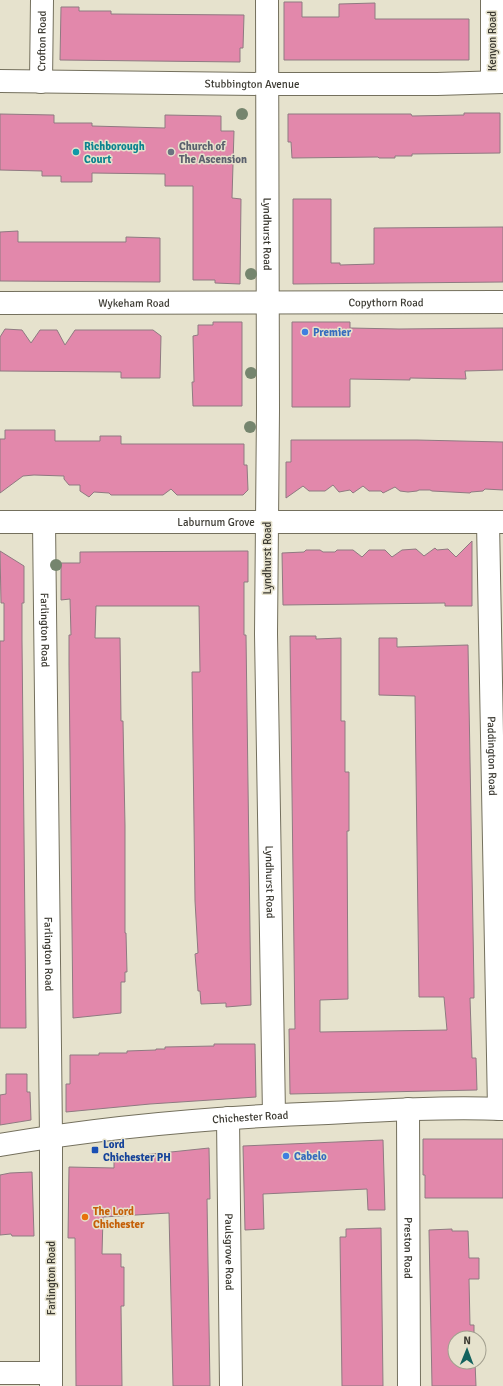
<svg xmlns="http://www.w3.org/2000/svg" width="503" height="1386" font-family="Signika,sans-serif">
<rect width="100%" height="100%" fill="#e6e2cd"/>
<!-- building -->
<g fill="#e288ab" stroke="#8f7a81">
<polygon points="284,2 302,2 302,17 339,17 339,4 375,3 375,19 469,19 469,60 284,60"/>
<polygon points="61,7 79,7 79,11 111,11 111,14 244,15 243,48 240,48 240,62 60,60"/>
<polygon points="464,113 500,113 500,153 412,154 412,156 395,156 395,158 379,158 378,157 292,158 291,142 288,142 288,114 411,114 412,116 464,115"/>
<polygon points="0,114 54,115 54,123 92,123 92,126 165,128 165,115 221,116 221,131 234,131 232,198 241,199 240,284 215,283 215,280 193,280 193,186 165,186 165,174 92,173 92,182 61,182 61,176 42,176 42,171 0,170"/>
<polygon points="293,199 331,199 331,263 340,263 340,265 374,264 374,228 503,227 503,282 293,284"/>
<polygon points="18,231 18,242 126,242 126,237 160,238 160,282 0,281 0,232"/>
<polygon points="213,322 242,322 242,406 193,406 192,382 194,382 193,336 198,335 198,325 213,325"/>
<polygon points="292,322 350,322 350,328 399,329 503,328 503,370 465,371 466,379 410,378 410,380 350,379 350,407 292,407"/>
<polygon points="5,329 22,330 31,343 40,330 57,330 65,345 75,330 153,330 161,336 160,378 121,378 121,372 0,371 0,337"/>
<polygon points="5,430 55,430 55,441 100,441 100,436 121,436 121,444 244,444 244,465 247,465 248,490 243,495 177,495 171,489 163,495 111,495 109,493 94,492 89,497 80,491 80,485 69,485 64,479 64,476 34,475 23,476 0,493 0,439 5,439"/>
<polygon points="291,440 417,440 503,442 503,490 485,489 483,491 471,492 470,493 432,491 430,490 419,490 417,491 408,492 400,491 395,487 383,493 381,491 369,491 363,486 353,493 350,490 339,492 333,485 325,491 309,491 303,486 286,498 286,462 291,462"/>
<polygon points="472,541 472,606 445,606 445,603 283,605 282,553 304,552 306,550 320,550 323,552 335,552 337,550 353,550 362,557 369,550 385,550 392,557 402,550 416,549 424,556 435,548 437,550 448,549 456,557"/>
<polygon points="0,551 24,566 24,603 22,603 22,640 26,1028 0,1028 0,641 4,641 4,603 1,603"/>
<polygon points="248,551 248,582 244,582 244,635 246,635 251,1005 226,1007 226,1003 201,1004 200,991 198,991 195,954 198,953 195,901 192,672 200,672 199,606 96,606 95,638 120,638 121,721 123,721 125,826 125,933 126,933 127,972 125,972 125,982 121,982 121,1013 73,1018 69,664 69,635 71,635 70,599 61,600 61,563 80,563 80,552"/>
<polygon points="290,636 316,636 316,639 341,638 341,721 345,721 345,772 349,772 349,831 347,831 348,999 320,1000 320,1032 447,1030 444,997 419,997 415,696 379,695 379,638 397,638 397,647 468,645 474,987 474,998 470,998 472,1058 476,1058 477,1090 290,1094 289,1029 295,1029"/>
<polygon points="214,1044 255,1044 256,1097 150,1104 66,1112 66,1084 70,1084 70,1055 99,1055 99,1053 127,1053 127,1051 156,1050 156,1049 165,1049 165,1047 214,1046"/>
<polygon points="6,1074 27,1074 27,1092 30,1092 31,1120 0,1125 0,1095 6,1094"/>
<polygon points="423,1139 503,1139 503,1198 425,1198 425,1175 423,1175"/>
<polygon points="383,1140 385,1210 368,1210 367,1189 263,1194 264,1229 245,1230 243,1146"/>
<polygon points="209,1148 210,1199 207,1199 210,1386 173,1386 169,1213 103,1217 102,1254 121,1254 121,1267 124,1267 124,1306 121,1306 122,1386 76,1386 75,1238 68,1238 69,1167 114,1168 114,1158"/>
<polygon points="32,1172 34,1236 12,1236 11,1234 0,1235 0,1175 10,1173"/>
<polygon points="381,1228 383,1386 342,1386 340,1237 346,1237 346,1229"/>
<polygon points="452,1229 452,1231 468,1231 469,1258 479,1258 479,1279 469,1279 470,1325 474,1325 474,1338 455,1338 455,1362 475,1362 476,1386 432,1386 429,1230"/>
</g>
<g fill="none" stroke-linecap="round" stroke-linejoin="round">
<!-- minor casing -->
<g stroke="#74705d" stroke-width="24">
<g id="minor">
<path id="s1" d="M267,0L268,410L266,634L274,1115"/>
<path id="s2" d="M41,82L42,0"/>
<polyline points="492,82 492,0"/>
<path id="s3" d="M0,303L503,302"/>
<path id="s4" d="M0,522H502"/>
<path id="s5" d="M44,522L51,1136V1386"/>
<path id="s6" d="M488,522L499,1109"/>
<path id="s7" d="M408,1109L409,1386"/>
<path id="s8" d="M228,1118L231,1386"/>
<path id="s9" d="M0,1145C108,1126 218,1117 328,1113C386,1110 445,1107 503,1109"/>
<polyline points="0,1373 51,1373"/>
</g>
</g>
<!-- tertiary casing -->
<g stroke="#74705d" stroke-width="24">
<g id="tertiary">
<path id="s10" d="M0,81L267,84H437L503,82"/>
</g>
</g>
<!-- minor -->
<use href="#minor" stroke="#fff" stroke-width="22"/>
<!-- tertiary -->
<use href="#tertiary" stroke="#fff" stroke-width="22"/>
</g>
<!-- trees -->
<g fill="#75856e">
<circle cx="242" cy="114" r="6"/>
<circle cx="251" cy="274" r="6"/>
<circle cx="251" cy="373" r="6"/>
<circle cx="250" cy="427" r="6"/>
<circle cx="56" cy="565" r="6"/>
</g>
<!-- markers -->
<circle fill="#0f9aa8" stroke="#e6e2cd" stroke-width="1.5" cx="76" cy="152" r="4"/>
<circle fill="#6b7280" stroke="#e6e2cd" stroke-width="1.5" cx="171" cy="152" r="4"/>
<g fill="#3f7fe0" stroke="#e6e2cd" stroke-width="1.5">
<circle cx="305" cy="332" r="4"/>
<circle cx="286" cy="1156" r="4"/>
</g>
<rect fill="#1a4fb4" stroke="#e6e2cd" stroke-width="1.5" x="91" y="1146" width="8" height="8" rx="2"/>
<circle fill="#e8710a" stroke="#e6e2cd" stroke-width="1.5" cx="85" cy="1217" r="4"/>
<g text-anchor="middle" stroke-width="3" stroke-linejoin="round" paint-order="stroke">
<!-- street labels -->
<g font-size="11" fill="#3c3a32" stroke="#e6e2cd">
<text dy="4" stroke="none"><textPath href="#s2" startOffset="41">Crofton Road</textPath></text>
<text transform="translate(492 41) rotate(-90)" y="4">Kenyon Road</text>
<text dy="4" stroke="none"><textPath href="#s10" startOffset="252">Stubbington Avenue</textPath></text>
<text dy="4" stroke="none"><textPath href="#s1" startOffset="234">Lyndhurst Road</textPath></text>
<text dy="4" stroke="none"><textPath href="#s3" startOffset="386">Copythorn Road</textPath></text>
<text dy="4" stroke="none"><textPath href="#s3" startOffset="134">Wykeham Road</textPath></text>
<text dy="4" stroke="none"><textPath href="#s4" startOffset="216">Laburnum Grove</textPath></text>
<text transform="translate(267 558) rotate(-90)" y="4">Lyndhurst Road</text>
<text dy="4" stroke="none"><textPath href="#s5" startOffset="108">Farlington Road</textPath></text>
<text dy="4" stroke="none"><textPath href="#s6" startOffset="234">Paddington Road</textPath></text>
<text dy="4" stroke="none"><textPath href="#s1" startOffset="882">Lyndhurst Road</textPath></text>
<text dy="4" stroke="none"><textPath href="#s5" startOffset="432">Farlington Road</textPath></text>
<text dy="4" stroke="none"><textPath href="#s9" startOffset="252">Chichester Road</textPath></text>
<text dy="4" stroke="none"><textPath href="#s7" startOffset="139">Preston Road</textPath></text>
<text dy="4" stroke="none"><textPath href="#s8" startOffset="134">Paulsgrove Road</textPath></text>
<text transform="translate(51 1278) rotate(-90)" y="4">Farlington Road</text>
</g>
<!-- culture labels -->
<g font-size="11" font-weight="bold" fill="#0d838f" stroke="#e6e2cd" text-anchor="start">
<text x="84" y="150">Richborough<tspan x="84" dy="13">Court</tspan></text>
</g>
<!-- worship labels -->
<g font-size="11" font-weight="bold" fill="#5b616d" stroke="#e6e2cd" text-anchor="start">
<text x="179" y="150">Church of<tspan x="179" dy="13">The Ascension</tspan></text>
</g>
<!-- shop labels -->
<g font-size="11" font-weight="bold" fill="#366cbe" stroke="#e6e2cd" text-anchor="start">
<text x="313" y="336">Premier</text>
<text x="294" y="1160">Cabelo</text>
</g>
<!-- transit labels -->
<g font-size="11" font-weight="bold" fill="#164399" stroke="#e6e2cd" text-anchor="start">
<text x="103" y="1148">Lord<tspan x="103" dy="13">Chichester PH</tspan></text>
</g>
<!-- food labels -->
<g font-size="11" font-weight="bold" fill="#c56008" stroke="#e6e2cd" text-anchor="start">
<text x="93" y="1215">The Lord<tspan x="93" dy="13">Chichester</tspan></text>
</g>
</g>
<!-- north arrow -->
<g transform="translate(467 1350) rotate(1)"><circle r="19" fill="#e6e2cd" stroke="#a29f8f"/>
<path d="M0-3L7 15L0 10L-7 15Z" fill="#13625e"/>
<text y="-6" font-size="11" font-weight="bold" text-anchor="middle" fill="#3c3a32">N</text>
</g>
</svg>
